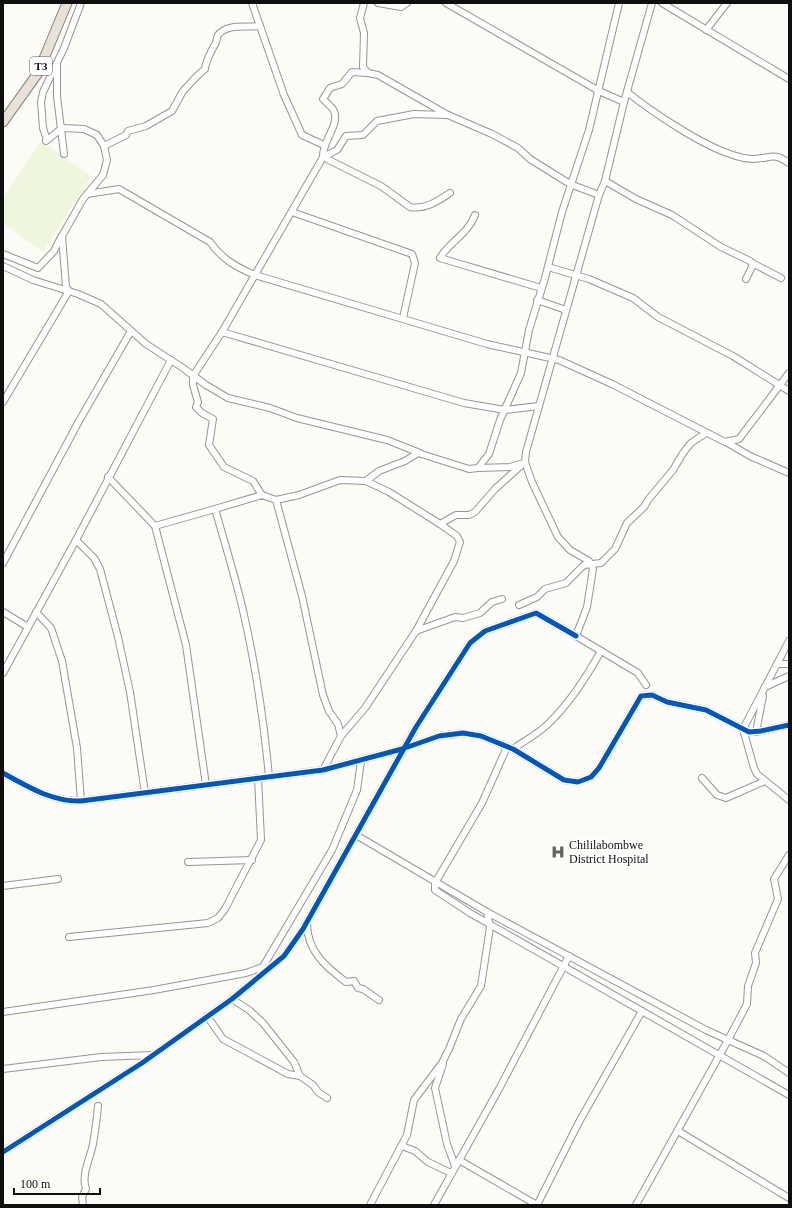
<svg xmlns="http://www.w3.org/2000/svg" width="792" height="1208" font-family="'Times New Roman',serif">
<rect width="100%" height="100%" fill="#fcfbf5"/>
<!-- pitch -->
<polygon fill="#eef6de" points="41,141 91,176 43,252 3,223 3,198"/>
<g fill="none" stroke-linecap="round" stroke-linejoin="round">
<!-- minor casing -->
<g stroke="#969593" stroke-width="8">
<g id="minor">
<polyline points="252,3 284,95 302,135 324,145"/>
<polyline points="378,3 401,7 407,3"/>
<polyline points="446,3 599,91 624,102"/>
<polyline points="662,3 789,79"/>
<polyline points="706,30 727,3"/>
<polyline points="57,64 57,96 64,154"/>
<polyline points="368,73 378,75 448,115"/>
<path d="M627,92C652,112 700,144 730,154C738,157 746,159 754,159C771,158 774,152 789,163"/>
<polyline points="47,140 43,128 41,102 43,92 64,48 81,3"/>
<path d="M46,141L62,128L84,129L97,135L104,146L126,135L128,131L146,126L172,111L183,91L197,76L205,69C206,60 210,54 214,46C217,43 216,39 218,35C227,23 247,28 260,26"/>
<path d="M323,157C322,141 340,125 334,111C332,107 326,102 323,99L330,88L342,84L352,72L368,73L363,67L364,33L360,18L364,3"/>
<path d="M323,157L381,186L410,207C425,210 438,201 450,193"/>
<polyline points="605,181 636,199 672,215 721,247 750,261 753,265 746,279"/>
<path d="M87,194L119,189L210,242C222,259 236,267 255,275L487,344L559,360L612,384L725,442L739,439L789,373"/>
<polyline points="292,212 412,254 415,263 403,318"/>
<path d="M475,215C468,234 449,242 440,258L541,288"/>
<polyline points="3,254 38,268 54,251 61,237"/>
<polyline points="752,263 781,278"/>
<polyline points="3,266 33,280 78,294 101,304 146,344 183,368 206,385 228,398 270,408 297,418 387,440 420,453"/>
<polyline points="548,267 589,279 633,298 658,317 733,356 789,391"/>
<polyline points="537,300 566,310"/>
<polyline points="222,332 464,403 505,410 539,406"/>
<polyline points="3,402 69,291 66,287 62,236 83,199 103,175 107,160 104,146"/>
<polyline points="726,442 750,456 789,473"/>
<polyline points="478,468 510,467 524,463"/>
<path d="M108,477L155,526L215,509C225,544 236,579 244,615C256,668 264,722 269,777"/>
<polyline points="366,481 379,471 405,461 418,453 469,469 478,468 489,454 500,420 521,373 529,330 545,278 562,212 589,130 619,3"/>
<polyline points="262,495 253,481 224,467 209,445 213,419 202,413 196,407 198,402 193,385 193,376 222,332 319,164 323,157 337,150 346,136 363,135 377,121 414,114 448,115 492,134 518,148 530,159 570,184 599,195"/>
<polyline points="276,500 299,495 340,480 366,481 389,492 440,524 457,536 460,542 454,561 416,631 365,708 341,736"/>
<polyline points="215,509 262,495 276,500 302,596 323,695 329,711 338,724 341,736 323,770"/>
<polyline points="440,524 456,515 469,515 475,512 495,489 525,462"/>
<polyline points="155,526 186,645 206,785"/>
<polyline points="76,540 94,558 100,569 118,637 130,692 145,793"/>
<polyline points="3,563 79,421 131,331"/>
<polyline points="519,605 537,597 545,589 566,583 584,565 601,563 615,549 627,523 644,507 648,500 673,470 683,453 691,443 706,433"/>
<polyline points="3,612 28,627"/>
<polyline points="36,612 51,628 62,661 77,748 81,801"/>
<polyline points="416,631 455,617 463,618 480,613 492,602 502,599"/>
<polyline points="789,641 743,729 754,768 757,774 789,800"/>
<polyline points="777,664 789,664"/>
<polyline points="3,673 76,540 171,360"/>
<polyline points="646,685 638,673 576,636 587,607 593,569 589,561 570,550 558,537 532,482 525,462 526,452 599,195 605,181 624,102 652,3"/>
<polyline points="765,687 789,676"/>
<polyline points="756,732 763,696"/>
<polyline points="507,747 482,803 435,883 435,890 470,913 789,1095"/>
<path d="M513,749C524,741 538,734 548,724C570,703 586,678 601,651"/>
<path d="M3,773C28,787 53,802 81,801L323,770L402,749L439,736L463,733L481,736L513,749L564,780L578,782L591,777L599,768L641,696L652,695L667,702L706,710L749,732L761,731L789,725"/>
<polyline points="702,778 717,795 726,798 765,781"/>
<polyline points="356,835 487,912 706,1030 728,1040 636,1205"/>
<polyline points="789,855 774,879 778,899 755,953 756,963 748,986 747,1004 728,1040 764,1056 789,1073"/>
<polyline points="188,862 252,860"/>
<polyline points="3,886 58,879"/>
<path d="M307,924C307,951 326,967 346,982L354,981L358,988L363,989L379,1000"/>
<polyline points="69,937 208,923 218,918 225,909 261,840 258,778"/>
<polyline points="261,970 332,850 357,790 361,761"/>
<polyline points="232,999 249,1010 263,1023 294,1062 300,1076 313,1085 318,1092 327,1098"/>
<polyline points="3,1012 154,990 246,973 263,967"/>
<polyline points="207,1016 223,1039 288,1074 300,1076"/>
<polyline points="443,1064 435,1088 447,1144 455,1166"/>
<polyline points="3,1069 101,1057 153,1055"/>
<polyline points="678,1131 789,1198"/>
<polyline points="402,1146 415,1151 428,1162 451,1173"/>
<polyline points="3,1152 142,1063 232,999 284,956 303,929 416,727 470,643 485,631 536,613 576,636"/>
<polyline points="459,1160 537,1205"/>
<path d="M83,1205L82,1197L86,1189C81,1175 90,1159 93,1144C95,1131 97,1119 98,1106"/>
<polyline points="370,1205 407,1135 414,1100 442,1063 449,1049 461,1019 481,986 490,927 487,912"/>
<polyline points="434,1205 499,1089 569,956"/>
<polyline points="537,1205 579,1122 642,1011"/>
</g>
</g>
<!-- highway casing -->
<g stroke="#838380" stroke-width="11">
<polyline id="highway" points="3,122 38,73 67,3"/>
</g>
<!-- minor -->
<use href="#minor" stroke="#fffefe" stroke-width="6"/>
<!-- highway -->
<use href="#highway" stroke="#eae1d6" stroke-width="9"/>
<!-- cycleway casing -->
<g stroke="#fff" stroke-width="8">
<g id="cycleway">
<path d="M3,773C28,787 53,802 81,801L323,770L402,749L439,736L463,733L481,736L513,749L564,780L578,782L591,777L599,768L641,696L652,695L667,702L706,710L749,732L761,731L789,725"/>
<polyline points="3,1152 142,1063 232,999 284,956 303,929 416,727 470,643 485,631 536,613 576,636"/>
</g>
</g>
<!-- cycleway -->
<use href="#cycleway" stroke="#0057b8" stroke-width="5"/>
</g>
<!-- icons -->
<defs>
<g id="hospital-bare" transform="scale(1.08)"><path d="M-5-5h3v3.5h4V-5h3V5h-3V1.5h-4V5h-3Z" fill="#626260" stroke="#fff" stroke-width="2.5" paint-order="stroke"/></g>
</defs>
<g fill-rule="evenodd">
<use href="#hospital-bare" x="558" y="852"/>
</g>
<g text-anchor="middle" stroke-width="4" stroke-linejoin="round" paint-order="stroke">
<!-- shield labels -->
<rect fill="#fff" stroke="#575757" stroke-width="1" x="30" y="57" width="22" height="18" rx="3"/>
<g font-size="11" font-weight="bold" fill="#0f0f0f">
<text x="41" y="70">T3</text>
</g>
<!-- poi labels -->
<g font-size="12" fill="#0f0f0f" stroke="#fff" text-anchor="start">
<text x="569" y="849">Chililabombwe<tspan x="569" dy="14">District Hospital</tspan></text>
</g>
</g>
<!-- border -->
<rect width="792" height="1208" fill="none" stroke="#0f0f0f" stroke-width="8"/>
<!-- scale -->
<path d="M14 1188v6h86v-6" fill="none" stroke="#0f0f0f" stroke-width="2"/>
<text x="20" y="1188" font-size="12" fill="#0f0f0f" stroke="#ffffff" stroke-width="3" paint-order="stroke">100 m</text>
</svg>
